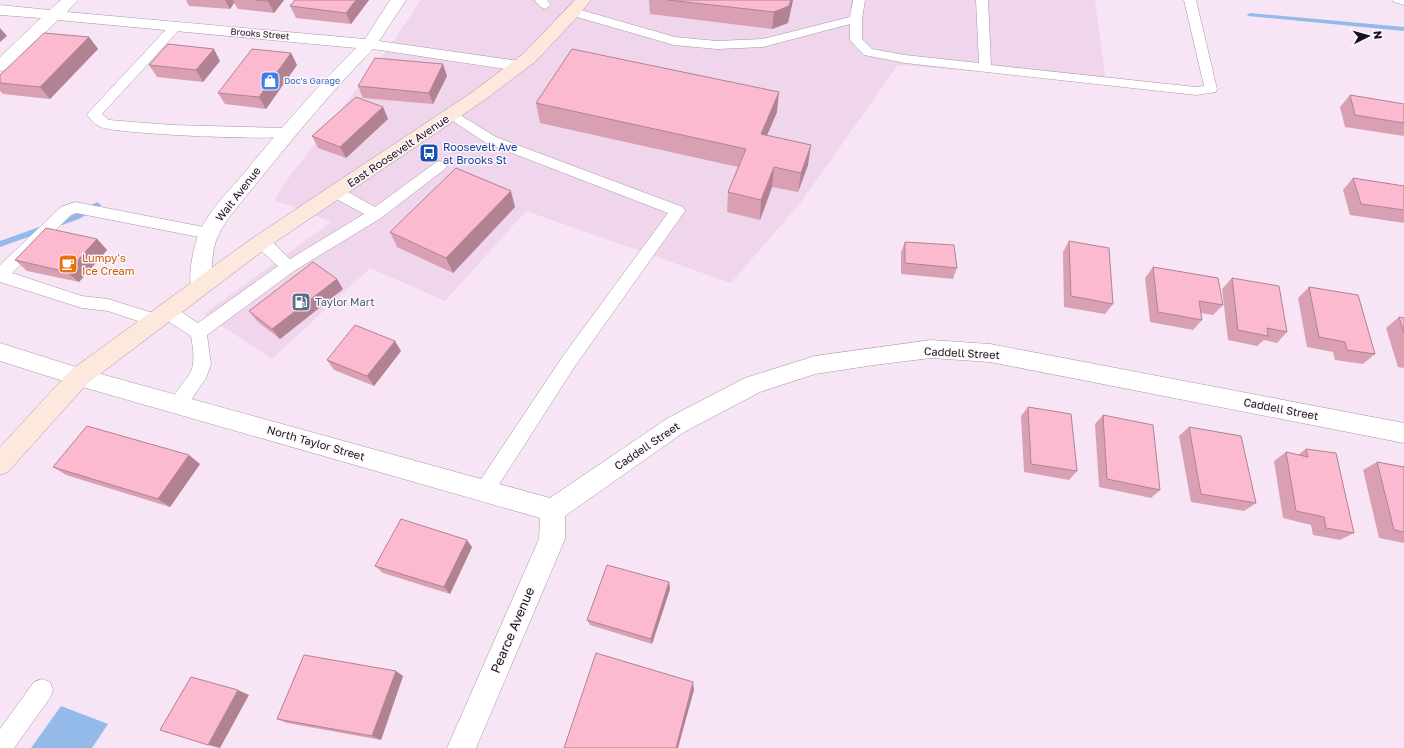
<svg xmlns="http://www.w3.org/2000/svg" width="1404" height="748" font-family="'Golos Text',sans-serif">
<rect width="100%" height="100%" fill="#f7e5f6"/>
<!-- built -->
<polygon fill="#efd6ed" points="421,0 1095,0 1106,82 898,65 801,202 731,283 526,211 445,301 370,268 272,359 204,314 331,222 290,205 274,201 287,180 397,36"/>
<!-- water -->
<polygon fill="#94baea" points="61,706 108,724 92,748 31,748"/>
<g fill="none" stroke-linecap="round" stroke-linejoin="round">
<!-- stream -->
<g fill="#94baea" fill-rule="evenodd">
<polygon points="1250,13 1404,27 1404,31 1248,16 1247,15"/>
<polygon points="97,202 101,205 100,207 79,219 0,247 0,241 73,215"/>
</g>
<!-- service casing -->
<g stroke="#a796a6" stroke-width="1">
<g id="service">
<polygon points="534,0 547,0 551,5 545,9 541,7"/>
<polygon points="853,0 865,0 862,19 862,39 872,49 905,55 979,63 976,0 988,0 991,65 1196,87 1204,86 1184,0 1196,0 1217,89 1216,92 1196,95 905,63 864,55 850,40 850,24 763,47 717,49 674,45 570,15 568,12 574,8 675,37 717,41 763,39 850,17"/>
<polygon points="1392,0 1404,0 1404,5 1394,2"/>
<path d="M176,22L180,23L182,26L180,29L102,114L109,120L172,125L287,128L292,130L294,133L292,136C276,141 114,134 101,127C96,125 90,119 87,115L89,112L172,23Z"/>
<polygon points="452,110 496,137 683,207 685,211 575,366 491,497 484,500 477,497 475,491 477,485 563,356 668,213 486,143 447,117 445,114 447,111"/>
<path d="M440,161L445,163L447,166L445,169L381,218L294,271L207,335L211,364L206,378L185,409L179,411L173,409L170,404C186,371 199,380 191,336L160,316L158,311L160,306C173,302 187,317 198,323L278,266L256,246L253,242L256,238C269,234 281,251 290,259L364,214L331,196L329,192L331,188L336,187L341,188L375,207L435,163Z"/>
<polygon points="75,202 214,229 216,233 214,237 209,239 76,213 71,215 12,273 82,296 108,299 159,315 161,320 159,325 153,326 108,311 82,308 0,282 0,265 61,207"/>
<polygon points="42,679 50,682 53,690 50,698 14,748 0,748 0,729 34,682"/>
</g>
</g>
<!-- minor casing -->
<g stroke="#a796a6" stroke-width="1">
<g id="minor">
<path d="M61,0H78L67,12L365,39L390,0H406L379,41L519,61L525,62L527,66L525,70L519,71L373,49C320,103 274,162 227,220C220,231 214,242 213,255C211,267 213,281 207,292L200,294L193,292C186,279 194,246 199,233C209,210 229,191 245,172C280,129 317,87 356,48L58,20L6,70L0,71V57L41,18L0,15V5L50,10Z"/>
<polygon points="931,340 990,344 1404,423 1404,443 990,362 931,358 874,365 815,374 760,392 684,432 565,516 565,539 476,748 447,748 539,539 540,518 79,386 0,361 0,343 79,368 550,498 668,418 745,378 815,356"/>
</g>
</g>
<!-- secondary casing -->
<g stroke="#a796a6" stroke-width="1">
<polygon id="secondary" points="575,0 591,0 579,15 536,61 486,99 268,247 87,384 8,472 0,475 0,447 71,370 254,237 474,91 524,53"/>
</g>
<!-- service -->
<use href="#service" fill="#fff" fill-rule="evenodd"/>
<!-- minor -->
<use href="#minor" fill="#fff" fill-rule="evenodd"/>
<!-- secondary -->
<use href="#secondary" fill="#fde8de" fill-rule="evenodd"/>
</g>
<!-- wall -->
<g fill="#d9a0b4">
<polygon points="186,0 284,0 274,13 238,9 234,3 230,9 189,6"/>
<polygon points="295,0 369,0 351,24 296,18 290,6"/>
<polygon points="649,0 793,0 788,23 772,29 650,14"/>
<polygon points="89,37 98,49 50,99 3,94 0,91 0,75"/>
<polygon points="291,53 297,65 266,109 225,104 218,93"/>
<polygon points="220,61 203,82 157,77 149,65"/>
<polygon points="447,76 433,104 363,98 358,86"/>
<polygon points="1350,95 1404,104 1404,136 1345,127 1340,107"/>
<polygon points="536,103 777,112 767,135 808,165 798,192 772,187 760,220 727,212 728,192 738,167 540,123"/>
<polygon points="383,107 388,119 346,158 318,148 312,136"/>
<polygon points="1353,178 1404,186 1404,223 1350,215 1343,190"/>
<polygon points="515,207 453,273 397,247 390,232"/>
<polygon points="97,239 107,250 79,282 27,271 15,260"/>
<polygon points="1069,241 1113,304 1105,314 1064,307 1063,252"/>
<polygon points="905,242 957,268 953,279 901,274 901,252"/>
<polygon points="1153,267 1223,305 1213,315 1201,313 1202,320 1193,330 1150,322 1145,278"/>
<polygon points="1232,278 1287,332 1277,343 1264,340 1257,346 1228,340 1222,289"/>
<polygon points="1309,287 1375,354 1363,364 1335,360 1333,352 1307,347 1298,298"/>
<polygon points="343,289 280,339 257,321 249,311"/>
<polygon points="1399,317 1404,318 1404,368 1398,367 1386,328"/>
<polygon points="401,351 374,386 334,370 327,360"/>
<polygon points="1028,407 1077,471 1069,480 1024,472 1021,416"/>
<polygon points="1103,415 1160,490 1151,498 1099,487 1095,424"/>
<polygon points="1189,427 1256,503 1244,511 1191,502 1179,436"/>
<polygon points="1306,449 1354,533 1340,540 1313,535 1311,525 1283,518 1274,461 1286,452 1298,455"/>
<polygon points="1377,462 1404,467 1404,543 1379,538 1363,470"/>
<polygon points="200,464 170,507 66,475 53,467"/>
<polygon points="472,547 450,594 383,573 375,566"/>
<polygon points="669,582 670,589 652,644 590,625 587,620"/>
<polygon points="403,676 381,740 287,723 277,719"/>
</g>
<!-- shaded-wall -->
<g fill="#b08292">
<polygon points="225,0 233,0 234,3 230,9"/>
<polygon points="269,0 284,0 274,13 268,1"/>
<polygon points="356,0 369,0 351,24 346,13"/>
<polygon points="791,0 793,0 788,23 772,29 774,12"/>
<polygon points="0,28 7,36 0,42"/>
<polygon points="89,37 98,49 50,99 40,87"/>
<polygon points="214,49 220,61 203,82 196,70"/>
<polygon points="291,53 297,65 266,109 259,97"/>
<polygon points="443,64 447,76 433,104 429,93"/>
<polygon points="779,92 777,112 759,154 761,134"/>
<polygon points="383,107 388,119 346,158 340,147"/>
<polygon points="811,145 808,165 798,192 801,173"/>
<polygon points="774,167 772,187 760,220 761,200"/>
<polygon points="511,191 515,207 453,273 446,258"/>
<polygon points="97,239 107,250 79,282 67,272"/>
<polygon points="337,279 343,289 280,339 272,329"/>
<polygon points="395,341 401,351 374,386 367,376"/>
<polygon points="189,455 200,464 170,507 158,499"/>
<polygon points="467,540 472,547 450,594 444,587"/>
<polygon points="669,582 670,589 652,644 651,639"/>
<polygon points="396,671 403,676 381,740 372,736"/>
<polygon points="693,682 694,690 678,748 676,748"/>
<polygon points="238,690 249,695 220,748 208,745"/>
</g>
<!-- building -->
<g fill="#fcbad1" stroke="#b08292">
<polygon points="255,0 269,0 268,1"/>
<polygon points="295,0 356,0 346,13 290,6"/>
<polygon points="668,0 791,0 789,6 774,12"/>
<polygon points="44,33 89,37 40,87 0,83 0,75"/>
<polygon points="168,44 214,49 196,70 149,65"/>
<polygon points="252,49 291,53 259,97 218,93"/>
<polygon points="572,49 779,92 761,134 811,145 801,173 774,167 761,200 728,192 746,149 536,103"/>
<polygon points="375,58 443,64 429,93 358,86"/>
<polygon points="1350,95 1404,104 1404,123 1355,115"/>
<polygon points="356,97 383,107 340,147 312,136"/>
<polygon points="456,168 511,191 446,258 390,232"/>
<polygon points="1353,178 1404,186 1404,210 1361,204"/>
<polygon points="46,228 97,239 67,272 15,260"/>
<polygon points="1069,241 1109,248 1113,304 1071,296"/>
<polygon points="905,242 954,245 957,268 905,263"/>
<polygon points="313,262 337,279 272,329 249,311"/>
<polygon points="1153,267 1218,278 1223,305 1199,301 1202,320 1158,312"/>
<polygon points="1232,278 1279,286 1287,332 1267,328 1268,336 1238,330"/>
<polygon points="1309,287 1358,295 1375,354 1347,350 1345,342 1319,337"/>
<polygon points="1399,317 1404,318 1404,333"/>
<polygon points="355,325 395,341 367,376 327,360"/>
<polygon points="1028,407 1071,414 1077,471 1031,464"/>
<polygon points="1103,415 1153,425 1160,490 1107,479"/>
<polygon points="87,426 189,455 158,499 53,467"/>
<polygon points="1189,427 1241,436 1256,503 1201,494"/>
<polygon points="1306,449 1336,453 1354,533 1326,528 1324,517 1296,511 1286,452 1308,457"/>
<polygon points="1377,462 1404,467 1404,532 1394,530"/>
<polygon points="401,519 467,540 444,587 375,566"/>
<polygon points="607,565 669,582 651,639 587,620"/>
<polygon points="596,653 693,682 676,748 564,748"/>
<polygon points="304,655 396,671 372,736 277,719"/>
<polygon points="191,677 238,690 208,745 160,730"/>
</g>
<!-- icons -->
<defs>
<g id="shop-square" transform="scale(1)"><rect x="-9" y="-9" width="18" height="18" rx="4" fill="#3f7fe0" stroke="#fef6fd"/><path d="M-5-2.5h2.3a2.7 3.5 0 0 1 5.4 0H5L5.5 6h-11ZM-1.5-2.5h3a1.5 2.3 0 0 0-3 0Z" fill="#fff"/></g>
<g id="bus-square" transform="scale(1)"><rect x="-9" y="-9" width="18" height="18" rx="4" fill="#1a4fb4" stroke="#fef6fd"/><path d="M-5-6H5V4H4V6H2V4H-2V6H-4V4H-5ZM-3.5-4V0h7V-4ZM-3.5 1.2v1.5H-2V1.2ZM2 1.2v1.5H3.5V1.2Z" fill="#fff"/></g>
<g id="cafe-square" transform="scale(1)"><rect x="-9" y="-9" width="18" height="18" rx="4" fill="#e8710a" stroke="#fef6fd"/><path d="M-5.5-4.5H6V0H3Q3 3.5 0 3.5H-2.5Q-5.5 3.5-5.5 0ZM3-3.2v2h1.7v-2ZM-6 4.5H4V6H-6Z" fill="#fff"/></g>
<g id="fuel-square" transform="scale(1)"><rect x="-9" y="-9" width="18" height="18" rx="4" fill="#5c6f8a" stroke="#fef6fd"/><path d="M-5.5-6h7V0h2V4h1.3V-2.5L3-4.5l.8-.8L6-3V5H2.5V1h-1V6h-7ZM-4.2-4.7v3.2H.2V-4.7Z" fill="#fff"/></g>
</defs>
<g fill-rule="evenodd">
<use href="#shop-square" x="270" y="81"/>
<use href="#bus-square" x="429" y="153"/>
<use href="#cafe-square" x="68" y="264"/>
<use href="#fuel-square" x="301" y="302"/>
</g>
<g text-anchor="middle" stroke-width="3" stroke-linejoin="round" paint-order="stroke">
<!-- far-street labels -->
<g font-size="9" fill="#191319" stroke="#fef6fd">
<text transform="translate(260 34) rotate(5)" y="3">Brooks Street</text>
</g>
<!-- far-shop labels -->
<g font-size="9" fill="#366cbe" stroke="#fef6fd" text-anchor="start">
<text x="284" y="84">Doc's Garage</text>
</g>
<!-- transit labels -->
<g font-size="11" fill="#164399" stroke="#fef6fd" text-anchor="start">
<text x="443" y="151">Roosevelt Ave<tspan x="443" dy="13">at Brooks St</tspan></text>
</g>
<!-- street labels -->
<g font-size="11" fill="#191319" stroke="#fef6fd">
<text transform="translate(398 151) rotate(-34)" y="4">East Roosevelt Avenue</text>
<text transform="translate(238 194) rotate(-52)" y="4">Wait Avenue</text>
<text transform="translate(962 353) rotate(3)" y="4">Caddell Street</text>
<text transform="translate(1281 409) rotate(11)" y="4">Caddell Street</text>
<text transform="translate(316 443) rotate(16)" y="4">North Taylor Street</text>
<text transform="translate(647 446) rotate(-34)" y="4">Caddell Street</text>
</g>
<!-- food labels -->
<g font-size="11" fill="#c56008" stroke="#fef6fd" text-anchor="start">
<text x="82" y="262">Lumpy's<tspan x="82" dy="13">Ice Cream</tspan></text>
</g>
<!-- service labels -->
<g font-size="11" fill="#4e5e75" stroke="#fef6fd" text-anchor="start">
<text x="315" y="306">Taylor Mart</text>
</g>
<!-- near-street labels -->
<g font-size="13" fill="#191319" stroke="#fef6fd">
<text transform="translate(512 630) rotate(-67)" y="5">Pearce Avenue</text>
</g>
</g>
<!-- north arrow -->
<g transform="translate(1368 36) rotate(84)" stroke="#fef6fd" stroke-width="3" paint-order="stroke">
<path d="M0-3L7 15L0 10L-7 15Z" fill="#191319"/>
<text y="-6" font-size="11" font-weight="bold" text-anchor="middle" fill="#191319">N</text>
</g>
</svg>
